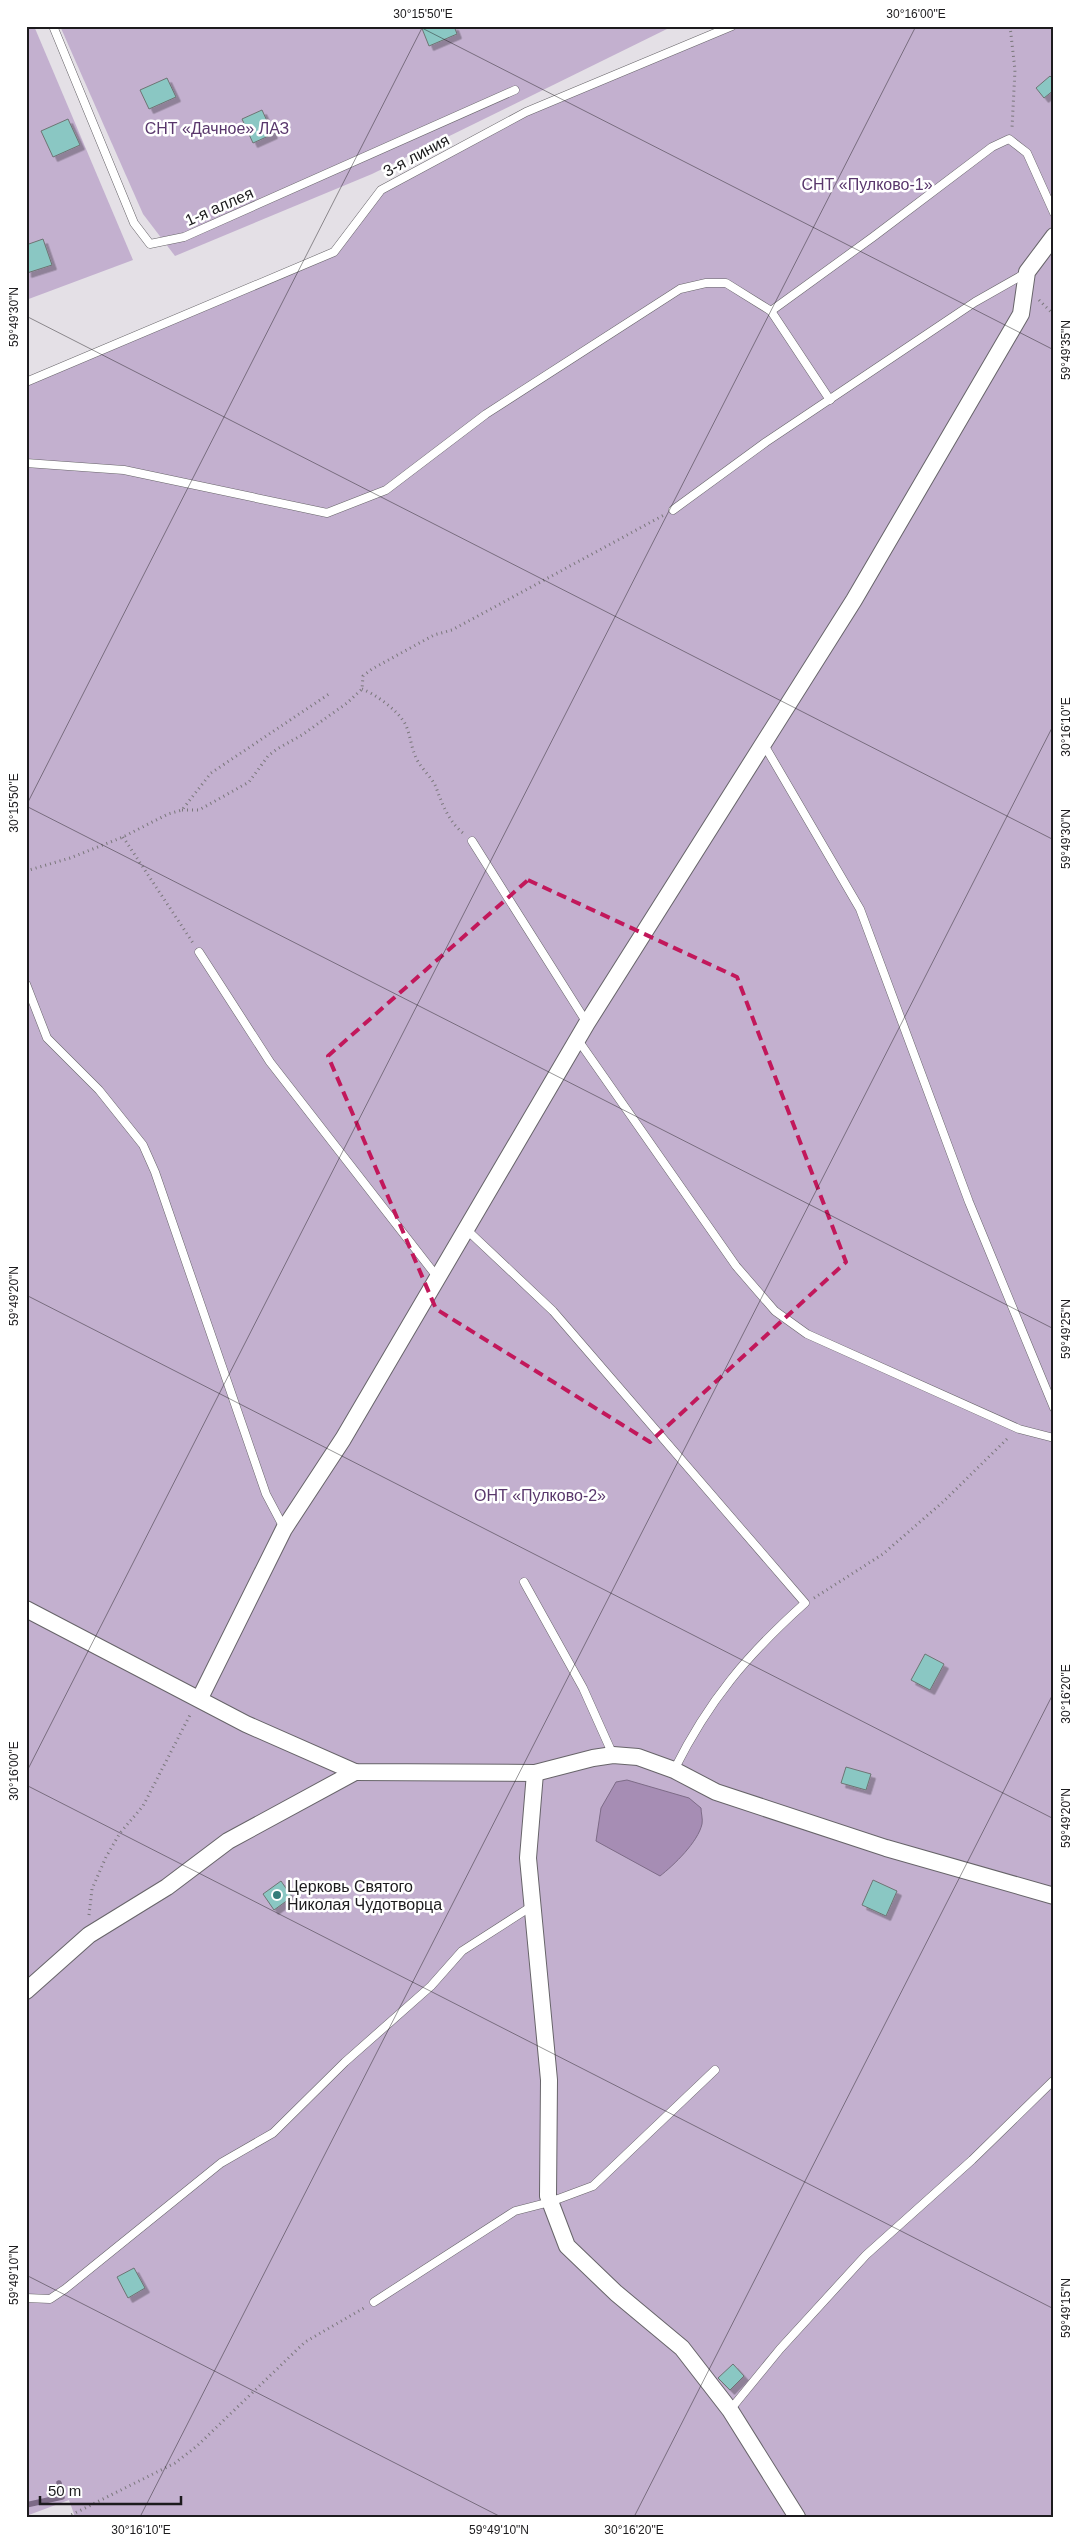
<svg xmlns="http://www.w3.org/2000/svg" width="1080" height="2543" font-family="Helvetica,sans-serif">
<defs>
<filter id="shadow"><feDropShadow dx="4.5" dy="4.5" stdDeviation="0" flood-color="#0004"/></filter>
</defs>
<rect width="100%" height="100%" fill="#e4e0e6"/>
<!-- green -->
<g fill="#c3b0cf">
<polygon points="26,26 34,26 133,260 26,300"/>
<polygon points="60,26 673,26 372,174 175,256 143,214"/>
<polygon points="734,26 1054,26 1054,2517 75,2517 69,2500 26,2516 26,382 334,252 381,190 526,112"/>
</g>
<!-- water -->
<path fill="#a68db4" stroke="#7d6b87" d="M627,1780L689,1798L701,1808C701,1813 703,1819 702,1824C698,1842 674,1865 660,1876L596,1841L601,1808L616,1782Z"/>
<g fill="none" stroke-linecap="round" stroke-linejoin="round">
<!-- stream -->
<polyline stroke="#7d6b87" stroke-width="5.5" points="26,2505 62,2497 59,2483"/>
</g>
<!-- building -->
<g fill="#8ac7c3" stroke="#6d7473" filter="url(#shadow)">
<polygon points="421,26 454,26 457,34 429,46"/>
<polygon points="1050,76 1054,80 1054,90 1044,98 1036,88"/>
<polygon points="167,78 176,97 149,109 140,90"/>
<polygon points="262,110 273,134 253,143 242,119"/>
<polygon points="68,119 80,145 53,157 41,131"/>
<polygon points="43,239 52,265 27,273 26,245"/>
<polygon points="925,1654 944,1664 930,1690 911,1680"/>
<polygon points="846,1767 871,1774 866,1790 841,1783"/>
<polygon points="873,1880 897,1891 886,1916 862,1905"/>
<polygon points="281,1881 292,1897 274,1910 263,1894"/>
<polygon points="134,2268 145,2288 128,2298 117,2277"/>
<polygon points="733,2364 744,2376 730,2390 718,2378"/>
</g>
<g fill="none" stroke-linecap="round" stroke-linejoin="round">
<!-- service casing -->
<g stroke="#676469" stroke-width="9">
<g id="service">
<polyline points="53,26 134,223 150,244 184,237 515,90"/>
<polyline points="771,311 873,237 992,147 1009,139 1027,153 1054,213"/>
<polyline points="26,382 334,252 381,190 526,112 732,26"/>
<polyline points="26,463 124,470 327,513 386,490 486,414 680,289 706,283 726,283 771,311 830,400"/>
<polyline points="673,510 766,442 975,302 1026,273"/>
<polyline points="763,743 860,909 969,1202 1054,1408"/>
<polyline points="472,841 587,1023"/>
<polyline points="199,952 270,1062 438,1278"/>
<polyline points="26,984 47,1038 99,1090 143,1145 155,1172 266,1494 284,1528"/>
<polyline points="578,1040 736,1266 775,1311 807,1334 1019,1429 1054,1438"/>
<path d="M467,1230L553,1311L805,1603C747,1655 709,1700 674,1770"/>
<polyline points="524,1582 583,1688 613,1755"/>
<polyline points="26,2298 50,2299 65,2289 221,2163 273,2133 345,2062 431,1986 462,1951 532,1906"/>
<polyline points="374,2302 515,2211 550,2202 593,2186 715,2070"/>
<polyline points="730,2410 780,2349 866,2255 972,2160 1054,2080"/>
</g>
</g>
<!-- minor casing -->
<g stroke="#676469" stroke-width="18">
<g id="minor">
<polyline points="26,1609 246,1724 355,1772 535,1773 593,1758 613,1755 638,1757 674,1770 716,1792 886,1848 1054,1896"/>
<polyline points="200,1698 284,1529 343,1439 587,1023 854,600 1021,314 1027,272 1054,236"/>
<polyline points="535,1773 528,1858 549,2080 548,2196 567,2246 616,2293 682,2348 730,2410 797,2517"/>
<polyline points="26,1991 89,1935 167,1887 228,1841 355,1772"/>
</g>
</g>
<!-- path -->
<g stroke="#7a777b" stroke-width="3" stroke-dasharray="1 4" stroke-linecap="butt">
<polyline points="1010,26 1015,70 1012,128"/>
<polyline points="1039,300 1054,315"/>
<path d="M362,689C375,694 394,708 402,719C410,729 410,744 415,755C419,767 431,776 436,787C442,804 449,822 463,833"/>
<polyline points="182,810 199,810 249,782 268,756 277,749 302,735 347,703 362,689 363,676 372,669 434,635 452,630 664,515"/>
<polyline points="123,837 193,943"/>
<polyline points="26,871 70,858 123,837 168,814 182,810 211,773 329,694"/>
<polyline points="814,1598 883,1554 944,1501 1009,1437"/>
<polyline points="89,1915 92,1889 106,1857 120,1833 143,1806 191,1713"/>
<polyline points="67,2517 175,2463 197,2446 305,2342 364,2308"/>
</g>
<!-- service -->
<use href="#service" stroke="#fff" stroke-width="8"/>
<!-- minor -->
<use href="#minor" stroke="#fff" stroke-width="16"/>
</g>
<!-- marked area -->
<path fill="none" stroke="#c2185b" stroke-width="4" stroke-dasharray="10 6" stroke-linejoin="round" d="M528,880L737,977L846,1262L650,1442L436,1309L328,1056Z"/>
<!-- ticks -->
<path fill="none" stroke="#1c1b1d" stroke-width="1" stroke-opacity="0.45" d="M418,26L1054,350M26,316L1054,840M26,806L423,26M26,806L1054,1329M26,1295L1054,1819M26,1773L916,26M26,1785L1054,2309M26,2275L501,2517M140,2517L1054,724M634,2517L1054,1692"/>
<!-- markers -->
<circle fill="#347c79" stroke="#fff" stroke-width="2" cx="277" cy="1895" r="5"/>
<g text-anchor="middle" stroke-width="5" stroke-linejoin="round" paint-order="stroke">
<!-- park labels -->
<g font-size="16" fill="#59376c" stroke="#fff">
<text x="217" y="134">СНТ «Дачное» ЛАЗ</text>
<text x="867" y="190">СНТ «Пулково-1»</text>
<text x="540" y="1501">ОНТ «Пулково-2»</text>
</g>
<!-- street labels -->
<g font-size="16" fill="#1c1b1d" stroke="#fff">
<text transform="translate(416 155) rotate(-28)" y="6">3-я линия</text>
<text transform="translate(219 206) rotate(-24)" y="6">1-я аллея</text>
</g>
<!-- poi labels -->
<g font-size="16" fill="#1c1b1d" stroke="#fff" text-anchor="start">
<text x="287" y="1892">Церковь Святого<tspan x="287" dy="18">Николая Чудотворца</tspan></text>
</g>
</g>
<!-- border -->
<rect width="1080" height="2543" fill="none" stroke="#ffffff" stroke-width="55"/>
<!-- scale -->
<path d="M40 2496v8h141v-8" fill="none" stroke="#1c1b1d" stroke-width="2.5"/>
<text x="48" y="2496" font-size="15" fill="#1c1b1d" stroke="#ffffff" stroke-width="4" paint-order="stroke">50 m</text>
<rect x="28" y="28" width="1024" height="2488" fill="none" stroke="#1c1b1d" stroke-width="2"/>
<g font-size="12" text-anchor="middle" fill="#1c1b1d">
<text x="423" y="18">30°15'50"E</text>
<text x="916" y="18">30°16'00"E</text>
<text transform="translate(14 317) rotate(-90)" y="4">59°49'30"N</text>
<text transform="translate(1066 350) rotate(-90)" y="4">59°49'35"N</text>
<text transform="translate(1066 727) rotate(-90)" y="4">30°16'10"E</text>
<text transform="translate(14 803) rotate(-90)" y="4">30°15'50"E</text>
<text transform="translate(1066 839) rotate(-90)" y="4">59°49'30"N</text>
<text transform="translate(14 1296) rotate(-90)" y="4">59°49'20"N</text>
<text transform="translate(1066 1329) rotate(-90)" y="4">59°49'25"N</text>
<text transform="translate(1066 1694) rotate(-90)" y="4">30°16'20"E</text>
<text transform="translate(14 1771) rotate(-90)" y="4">30°16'00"E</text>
<text transform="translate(1066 1818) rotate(-90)" y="4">59°49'20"N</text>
<text transform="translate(14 2275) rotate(-90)" y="4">59°49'10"N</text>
<text transform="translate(1066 2308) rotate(-90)" y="4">59°49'15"N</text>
<text x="141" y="2534">30°16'10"E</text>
<text x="499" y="2534">59°49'10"N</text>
<text x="634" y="2534">30°16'20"E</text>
</g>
</svg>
